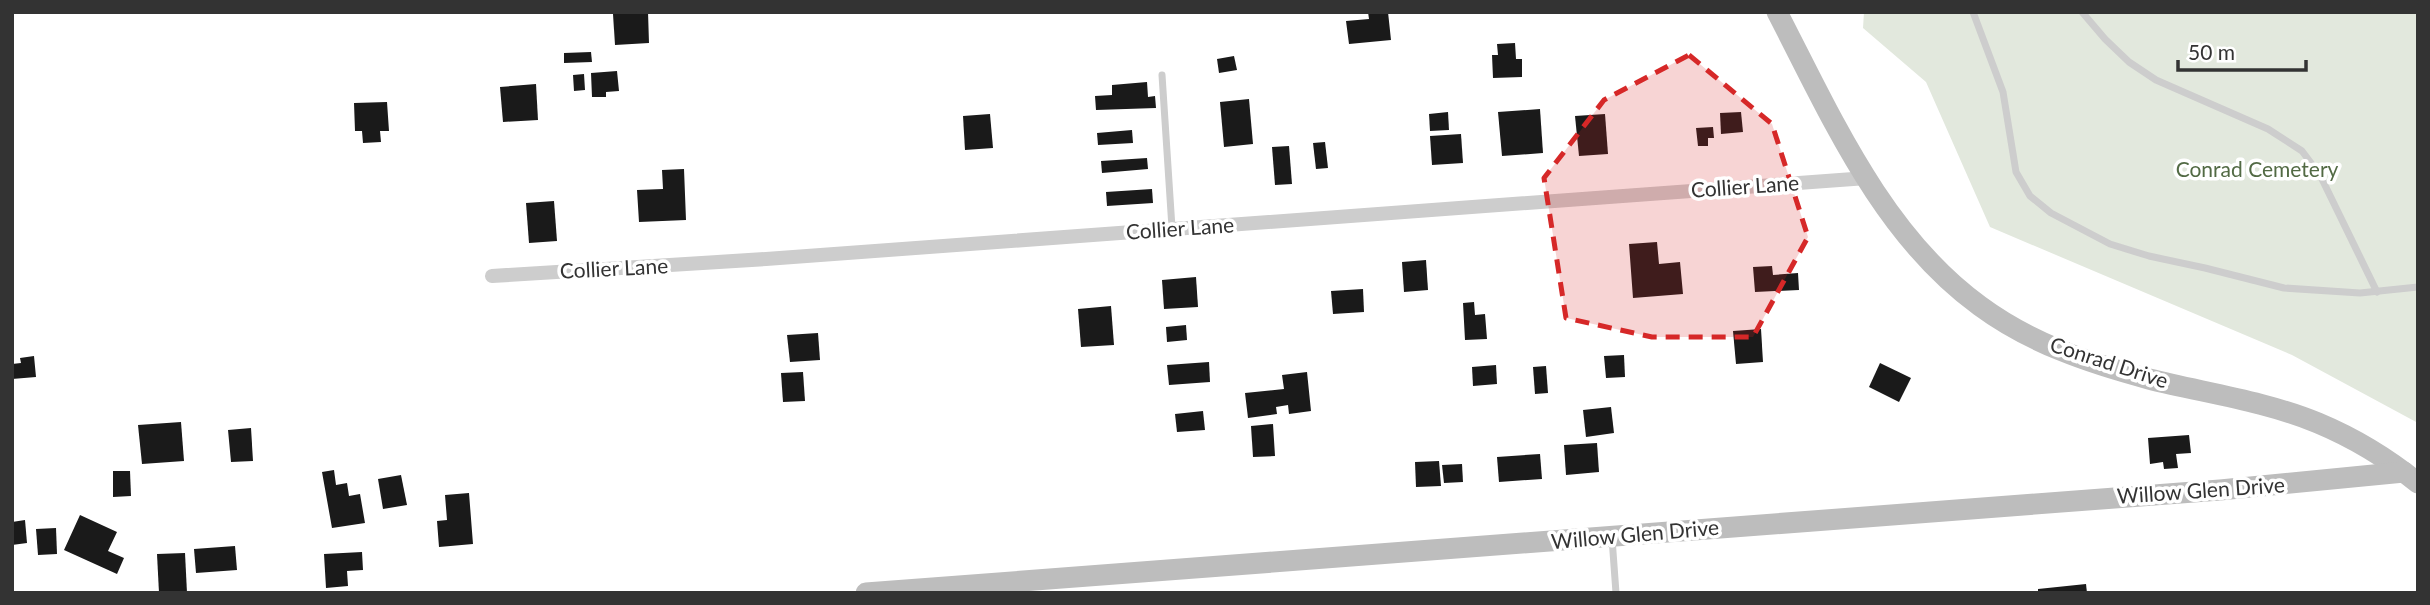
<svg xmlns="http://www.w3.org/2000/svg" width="2430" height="605" font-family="Lato,sans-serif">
<rect width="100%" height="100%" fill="#fff"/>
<!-- green -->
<polygon fill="#e2e8dd" points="1864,12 2418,12 2418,423 2292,355 1990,227 1926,82 1863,28"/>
<!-- building -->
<g fill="#1a1a1a">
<polygon points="648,12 649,43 615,45 613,14"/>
<polygon points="1368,12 1388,12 1391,40 1349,44 1346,21 1369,19"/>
<polygon points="1515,43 1516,59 1522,59 1522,77 1493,78 1492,55 1498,55 1497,44"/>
<polygon points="591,52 592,62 564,63 564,53"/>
<polygon points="1234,56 1237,70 1219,73 1217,59"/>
<polygon points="617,71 619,91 606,92 606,97 592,97 591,73"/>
<polygon points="584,74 585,90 574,91 573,75"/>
<polygon points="1147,82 1148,97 1155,96 1156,108 1096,110 1095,96 1112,95 1112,85"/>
<polygon points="536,84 538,120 503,122 500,87"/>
<polygon points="1249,99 1253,144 1224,147 1220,102"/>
<polygon points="387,102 389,131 380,131 381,142 363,143 362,131 355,131 354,103"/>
<polygon points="1540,109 1543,153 1502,156 1498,112"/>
<polygon points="1448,112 1449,130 1430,131 1429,114"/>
<polygon points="1741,112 1743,132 1721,134 1720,113"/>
<polygon points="990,114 993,148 965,150 963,116"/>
<polygon points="1605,114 1608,154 1579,156 1575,116"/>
<polygon points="1713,127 1714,138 1708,138 1708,146 1698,146 1696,128"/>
<polygon points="1132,130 1133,143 1098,145 1097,133"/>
<polygon points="1461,134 1463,163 1432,165 1430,136"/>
<polygon points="1325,142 1328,168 1316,169 1313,143"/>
<polygon points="1289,146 1292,184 1275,185 1272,147"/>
<polygon points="1147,158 1148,169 1102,173 1101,161"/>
<polygon points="684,169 686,220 639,222 637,190 663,189 662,170"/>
<polygon points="1152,189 1153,203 1107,206 1106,192"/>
<polygon points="554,201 557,241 529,243 526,203"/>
<polygon points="1657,242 1659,264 1680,262 1683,294 1633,298 1629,244"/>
<polygon points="1426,260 1428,290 1404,292 1402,262"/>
<polygon points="1772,266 1773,275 1798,273 1799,290 1755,292 1753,267"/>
<polygon points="1196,277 1198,307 1164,309 1162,280"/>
<polygon points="1363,289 1364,312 1333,314 1331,291"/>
<polygon points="1474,302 1475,315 1485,314 1487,339 1465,340 1463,303"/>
<polygon points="1111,306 1114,345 1081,347 1078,309"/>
<polygon points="1186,325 1187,340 1167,342 1166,327"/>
<polygon points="1761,329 1763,362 1736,364 1733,331"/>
<polygon points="818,333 820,360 790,362 787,335"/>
<polygon points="1624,355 1625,377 1606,378 1604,356"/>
<polygon points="34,356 36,377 12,379 12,364 21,363 20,358"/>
<polygon points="1209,362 1210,382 1169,385 1167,365"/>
<polygon points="1880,363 1911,378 1899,402 1869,387"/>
<polygon points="1496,365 1497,384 1473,386 1472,367"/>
<polygon points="1546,366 1548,393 1535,394 1533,367"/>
<polygon points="803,372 805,401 783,402 781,373"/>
<polygon points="1307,372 1311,411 1289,414 1288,405 1276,407 1277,414 1248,418 1245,393 1284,389 1282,375"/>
<polygon points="1611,407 1614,433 1586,437 1583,410"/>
<polygon points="1203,411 1205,430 1177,432 1175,414"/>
<polygon points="181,422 184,461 142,464 138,425"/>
<polygon points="1273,424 1275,456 1253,457 1251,426"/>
<polygon points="251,428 253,461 231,462 228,430"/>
<polygon points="2189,435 2191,453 2176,454 2178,468 2164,469 2163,462 2150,464 2148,438"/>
<polygon points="1597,443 1599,472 1566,475 1564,445"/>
<polygon points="1540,454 1542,479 1499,482 1497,457"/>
<polygon points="1439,461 1441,486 1416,487 1415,462"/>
<polygon points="1462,464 1463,482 1444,483 1442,465"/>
<polygon points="334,470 336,485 347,483 349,496 360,494 365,523 332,528 322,472"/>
<polygon points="113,471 130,471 131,496 113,497"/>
<polygon points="401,475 407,505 383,509 378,479"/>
<polygon points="469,493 473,544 439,547 437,521 447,520 445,495"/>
<polygon points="80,515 117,532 108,551 124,558 117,574 64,550"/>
<polygon points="25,520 27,543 12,545 12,522"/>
<polygon points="56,528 57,554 38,555 36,529"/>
<polygon points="235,546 237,570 196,573 194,549"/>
<polygon points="362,552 363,570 347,571 348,586 326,588 324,554"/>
<polygon points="185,553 187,593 159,593 157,554"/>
<polygon points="2086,584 2087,593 2038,593 2038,589"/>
</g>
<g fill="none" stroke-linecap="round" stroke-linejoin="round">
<!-- lane -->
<g stroke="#cdcdcd" stroke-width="7">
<polyline points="1973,12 2003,92 2016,172 2030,196 2051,213 2110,244 2149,256 2205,268 2284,288 2360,293 2418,287"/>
<polyline points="2082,12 2105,39 2129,62 2156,80 2268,129 2302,151 2320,175 2377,292"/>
<polyline points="1162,75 1172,228"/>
<polyline points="1612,538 1616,593"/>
</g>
<!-- street -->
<polyline stroke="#cdcdcd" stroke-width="14" points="492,276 766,259 1867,178"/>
<!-- secondary -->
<g stroke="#bdbdbd" stroke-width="21">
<path d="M1777,12C1831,116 1882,235 1980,306C2030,343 2089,363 2149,379C2205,393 2265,401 2318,423C2354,438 2387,458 2418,483"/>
<polyline points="866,593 2220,490 2404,472"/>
</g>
</g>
<!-- marked area -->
<path fill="#d62828" fill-opacity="0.2" stroke="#d62828" stroke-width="5" stroke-dasharray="14 9" stroke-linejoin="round" d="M1689,55L1772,124L1808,237L1753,337H1652L1566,318L1544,178L1604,100Z"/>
<g text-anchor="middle" stroke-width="7" stroke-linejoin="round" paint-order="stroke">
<!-- park labels -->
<g font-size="21" fill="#526a44" stroke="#fff">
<text x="2257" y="177">Conrad Cemetery</text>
</g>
<!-- street labels -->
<g font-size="21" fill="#333" stroke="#fff">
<text transform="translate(1745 187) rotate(-4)" y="7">Collier Lane</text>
<text transform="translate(1180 229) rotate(-4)" y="7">Collier Lane</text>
<text transform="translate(614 269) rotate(-3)" y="7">Collier Lane</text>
<text transform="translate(2109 363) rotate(18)" y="7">Conrad Drive</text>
<text transform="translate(2201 491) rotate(-4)" y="7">Willow Glen Drive</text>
<text transform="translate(1635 535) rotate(-5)" y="7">Willow Glen Drive</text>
</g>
</g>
<!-- border -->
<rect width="2430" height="605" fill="none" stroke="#333333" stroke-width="28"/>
<!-- scale -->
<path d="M2178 60v10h128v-10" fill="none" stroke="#333333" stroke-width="3.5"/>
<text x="2188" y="60" font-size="21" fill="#333333" stroke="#ffffff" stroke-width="5" paint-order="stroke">50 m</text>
</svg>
